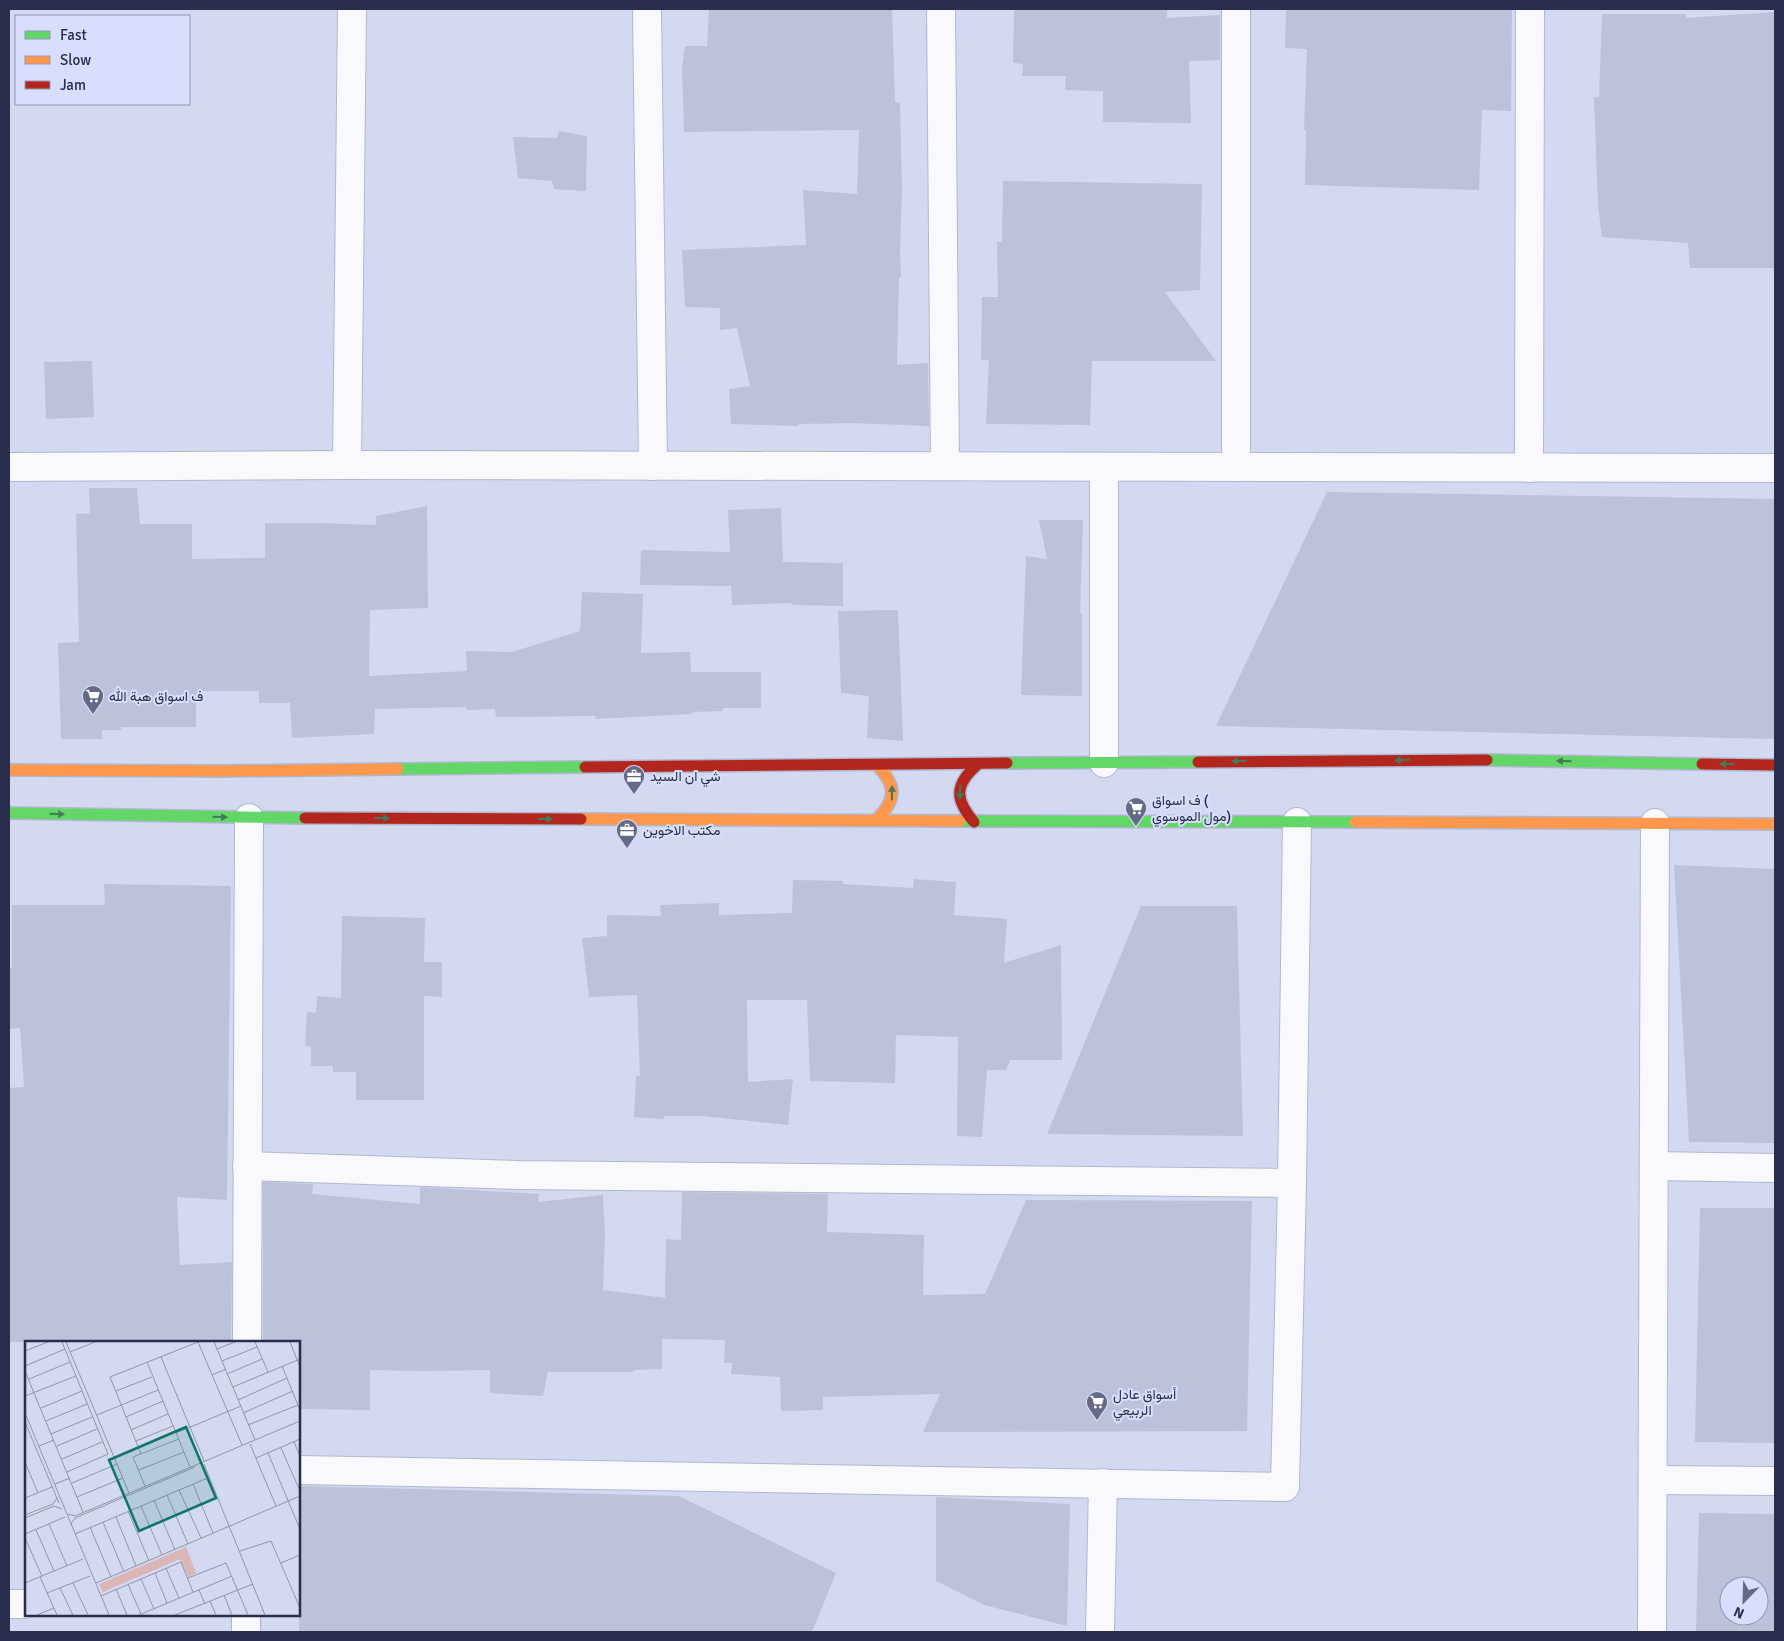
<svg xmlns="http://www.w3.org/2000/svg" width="1784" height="1641" font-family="Signika,Vazirmatn,sans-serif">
<rect width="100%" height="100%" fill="#d3d9f0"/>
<!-- building -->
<g fill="#bdc2db" fill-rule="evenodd">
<polygon points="709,9 892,9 895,102 900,103 902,191 900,251 901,277 899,277 897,365 928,363 929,426 852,423 799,424 799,426 731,424 729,389 750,386 737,328 720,330 720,308 685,307 682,250 806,245 803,190 857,194 859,130 684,132 682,67 685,46 707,46"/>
<polygon points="1014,9 1167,9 1167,18 1220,15 1220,60 1189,61 1191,123 1103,122 1103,91 1065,90 1066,76 1022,76 1023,64 1013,63"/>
<polygon points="1286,9 1512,9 1511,111 1482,110 1479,190 1305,185 1306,130 1304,130 1307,49 1285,48"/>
<polygon points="1775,12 1775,268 1690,268 1688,243 1602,237 1598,206 1594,97 1599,97 1602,14 1686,14 1686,18"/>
<polygon points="559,131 587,136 586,191 554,189 552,181 518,178 513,137 557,138"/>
<polygon points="1003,181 1202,184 1200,290 1165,292 1216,361 1092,361 1090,425 986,424 989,360 981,360 982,297 998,297 997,242 1002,242"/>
<polygon points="92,361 94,417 46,419 44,362"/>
<polygon points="89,488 137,488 140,524 192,524 192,559 265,558 265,523 318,523 376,525 376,516 427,506 428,608 370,610 369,676 467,671 466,651 512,652 580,631 582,592 643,594 641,653 690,652 691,672 761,672 761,708 723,708 723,711 692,712 692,714 596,719 595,716 496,717 495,709 466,710 466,707 375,709 374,734 292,738 290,703 259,703 259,691 198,691 198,702 196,702 196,727 121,727 121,730 102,730 102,739 61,739 58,643 79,642 76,514 90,513"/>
<polygon points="1327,492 1775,499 1775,739 1216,726"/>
<polygon points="781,508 783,562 843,563 843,606 792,605 792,603 732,605 731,586 640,585 641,550 730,552 728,510"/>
<polygon points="1039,520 1083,520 1080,613 1082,613 1082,696 1021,695 1026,556 1047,559"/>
<polygon points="898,610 903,741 867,738 869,696 841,693 838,611"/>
<polygon points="1674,865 1775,869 1775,1143 1689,1142"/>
<polygon points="914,879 956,882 954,915 1007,919 1004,963 1061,945 1062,1060 1010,1060 1006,1070 987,1070 982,1137 957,1136 958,1037 896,1035 895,1083 810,1081 807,1000 747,1000 748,1082 793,1079 788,1125 703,1116 664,1116 664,1119 634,1117 636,1076 640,1076 637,995 589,997 582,938 607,936 607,915 661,916 660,905 719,903 719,915 792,913 793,880 843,881 843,884 913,888"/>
<polygon points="104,884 231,886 227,1200 177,1197 180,1265 232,1262 231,1342 9,1342 9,1088 24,1087 20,1028 9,1029 9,969 12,968 12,905 105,905"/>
<polygon points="1141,906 1237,906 1243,1136 1047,1134"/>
<polygon points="342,916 425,918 424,962 442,962 442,997 424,996 424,1100 356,1100 356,1072 333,1072 333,1066 311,1066 311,1047 305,1045 307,1012 316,1013 317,996 341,998"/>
<polygon points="263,1182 313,1184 312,1194 420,1204 420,1187 539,1194 538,1202 603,1195 605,1236 603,1290 665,1298 666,1239 681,1240 682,1192 828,1194 827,1232 924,1235 923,1295 985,1294 1026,1200 1252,1201 1247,1431 923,1432 940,1394 823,1397 823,1410 781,1411 780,1377 731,1374 732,1363 724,1363 725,1340 662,1339 662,1369 633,1370 633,1372 548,1372 543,1396 490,1393 490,1370 424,1371 370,1370 370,1410 299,1409 299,1342 263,1342"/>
<polygon points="1700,1208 1775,1208 1775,1443 1695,1442"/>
<polygon points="299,1486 679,1496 836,1573 812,1632 299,1632"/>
<polygon points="936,1497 1070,1504 1067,1626 984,1605 936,1581"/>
<path d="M1699,1513L1775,1514V1632H1696ZM1729,1586H1759V1616H1729Z"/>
</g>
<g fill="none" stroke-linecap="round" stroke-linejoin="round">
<!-- street casing -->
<g stroke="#b1b7cf" stroke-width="30">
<g id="street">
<polyline points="647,9 653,466"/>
<polyline points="941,9 945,466"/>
<polyline points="1236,9 1236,467"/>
<polyline points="347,465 352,9"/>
<polyline points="9,467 347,465 1775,468"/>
<polyline points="1104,467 1104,763"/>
<polyline points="1529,468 1530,9"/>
<polyline points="247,1166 517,1175 1292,1183"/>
<polyline points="1654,1166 1775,1168"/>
<polyline points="247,1342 249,818"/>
<polyline points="299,1470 1285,1487 1292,1183 1297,822"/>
<polyline points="1653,1480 1775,1481"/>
<polyline points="9,1604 26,1604"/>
<polyline points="246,1632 246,1615"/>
<polyline points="1100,1632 1103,1483"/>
<polyline points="1652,1632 1655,823"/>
</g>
</g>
<!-- fast casing -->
<g stroke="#b1b7cf" stroke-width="14">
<g id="fast">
<polyline points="1487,760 1702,764"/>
<polyline points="1007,763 1198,762"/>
<polyline points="398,769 585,767"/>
<polyline points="9,813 305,818"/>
<polyline points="960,821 1355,822"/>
</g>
</g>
<!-- slow casing -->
<g stroke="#b1b7cf" stroke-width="14">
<g id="slow">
<polyline points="9,770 223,771 398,769"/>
<polyline points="581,819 960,821"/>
<path d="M876,820C897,800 897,786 877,765"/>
<polyline points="1355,822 1775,824"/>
</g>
</g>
<!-- jam casing -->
<g stroke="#b1b7cf" stroke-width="14">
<g id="jam">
<polyline points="1198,762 1487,760"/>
<polyline points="1702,764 1775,765"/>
<polyline points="585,767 1007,763"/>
<polyline points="305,818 581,819"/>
<path d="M974,822C955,800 954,785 977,765"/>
</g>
</g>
<!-- street -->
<use href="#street" stroke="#f8f9fd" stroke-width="28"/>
<!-- fast -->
<use href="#fast" stroke="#63d668" stroke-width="11"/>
<!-- slow -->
<use href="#slow" stroke="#ff974d" stroke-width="11"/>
<!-- jam -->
<use href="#jam" stroke="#b3261e" stroke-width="11"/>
</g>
<!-- one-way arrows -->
<defs><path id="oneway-solid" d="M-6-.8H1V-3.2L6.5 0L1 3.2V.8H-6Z" transform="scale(1.25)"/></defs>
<g fill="#437a58">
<use href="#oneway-solid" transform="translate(1402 760) rotate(179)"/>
<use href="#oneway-solid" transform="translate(1239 761) rotate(179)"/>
<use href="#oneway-solid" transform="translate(1564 761) rotate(-179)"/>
<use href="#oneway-solid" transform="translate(1727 764) rotate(-179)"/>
<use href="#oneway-solid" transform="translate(960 792) rotate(92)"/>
<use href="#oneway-solid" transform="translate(892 793) rotate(-89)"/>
<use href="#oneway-solid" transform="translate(57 814) rotate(1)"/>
<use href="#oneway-solid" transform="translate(220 817) rotate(1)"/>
<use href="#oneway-solid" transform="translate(382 818)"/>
<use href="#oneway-solid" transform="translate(545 819)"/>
</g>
<!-- icons -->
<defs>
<g id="supermarket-pin" transform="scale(1.125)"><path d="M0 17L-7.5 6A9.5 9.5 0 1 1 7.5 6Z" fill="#646a85" stroke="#d7dffd"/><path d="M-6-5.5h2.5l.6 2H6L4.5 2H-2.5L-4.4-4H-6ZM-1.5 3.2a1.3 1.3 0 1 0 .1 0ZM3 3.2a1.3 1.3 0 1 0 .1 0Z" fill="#fff"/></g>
<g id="office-pin" transform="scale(1.125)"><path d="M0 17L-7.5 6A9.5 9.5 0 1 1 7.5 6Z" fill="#646a85" stroke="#d7dffd"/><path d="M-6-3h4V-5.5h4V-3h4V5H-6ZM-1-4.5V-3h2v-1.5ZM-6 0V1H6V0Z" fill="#fff"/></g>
</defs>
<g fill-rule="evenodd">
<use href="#supermarket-pin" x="93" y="696"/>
<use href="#office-pin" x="634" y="776"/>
<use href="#supermarket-pin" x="1136" y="808"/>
<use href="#office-pin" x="627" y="830"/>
<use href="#supermarket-pin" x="1097" y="1402"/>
</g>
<g text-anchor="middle" stroke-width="4" stroke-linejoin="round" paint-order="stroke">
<!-- poi labels -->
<g font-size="14" fill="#282e4b" stroke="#d7dffd" text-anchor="start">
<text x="109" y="701">ف اسواق هبة الله</text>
<text x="650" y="781">شي ان السيد</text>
<text x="1152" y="805">ف اسواق (<tspan x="1152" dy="16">مول الموسوي)</tspan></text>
<text x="643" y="835">مكتب الاخوين</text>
<text x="1113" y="1399">أسواق عادل<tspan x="1113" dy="16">الربيعي</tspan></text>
</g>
</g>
<!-- overview -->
<g transform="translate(25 1341)">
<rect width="275" height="275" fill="#d3d9f0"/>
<path d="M161,206L171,232L163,236L155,218L78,251L74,243Z" fill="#dab6b7"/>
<path fill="none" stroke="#8f95ae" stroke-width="1" d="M37,1L83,113L42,131M41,1L104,152M173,1L217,104M189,1L230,99M230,1L243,31M265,1L275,26M192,8L210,1M0,10L23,1M45,11L70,1M136,16L179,120M197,20L232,6M122,21L165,126M0,25L40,8M257,25L275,69M0,30L58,171M202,33L237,18M187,34L201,28M4,38L45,21M208,46L275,18M91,50L127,36M0,55L51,35M213,59L262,37M16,67L57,50M0,72L84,274M218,72L268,50M72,74L133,49M101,76L138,60M21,80L62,63M0,81L34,162M223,84L273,64M106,89L143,73M151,92L216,65M26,93L67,76M111,100L148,85M269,101L275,115M225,103L251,165M14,105L29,99M32,105L72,88M256,107L275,150M243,112L275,188M116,113L85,36L173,1M231,117L275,98M37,118L77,101M0,121L13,152M179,123L240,274M114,129L159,111M47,142L92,123M30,143L45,137M168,143L188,192M120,145L108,116L154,98M154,149L176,197M142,154L163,203M52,156L98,137M0,157L27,146M129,159L150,209M116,165L137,214M103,170L124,220M43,173L50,175L275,80M0,174L28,163L32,157M91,176L111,225M0,177L29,165L37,168M78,181L99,231M24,183L42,225M46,183L50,177L170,126M65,186L86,236M11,189L29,230M0,193L40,176M50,193L185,136M0,197L17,235M215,210L246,200L275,267M256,222L275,214M141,227L154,257M130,232L142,262M15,236L32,274M163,237L201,222L223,274M116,238L129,268M0,242L58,218M48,242L63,274M71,242L275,155M103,243L116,273M35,247L48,274M91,248L102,274M174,249L180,263M22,252L65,235M199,254L207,274M76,255L156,221L168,251M185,260L191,274M12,274L29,267M114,274L207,235M150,274L228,243"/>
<path fill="#0f766e" fill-opacity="0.15" stroke="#0f766e" stroke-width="2.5" d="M161,86L191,157L114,190L84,119Z"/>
<rect width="275" height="275" fill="none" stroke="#282e4b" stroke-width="2.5"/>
</g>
<!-- border -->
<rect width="1784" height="1641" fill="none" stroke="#282e4b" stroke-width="20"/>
<!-- legend -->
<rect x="15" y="15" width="175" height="90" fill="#d7dffd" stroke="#9198b6"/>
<rect x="25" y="31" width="25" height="8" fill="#63d668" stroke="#9198b6"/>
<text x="60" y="40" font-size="15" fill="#282e4b">Fast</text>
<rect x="25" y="56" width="25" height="8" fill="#ff974d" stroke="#9198b6"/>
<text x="60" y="65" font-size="15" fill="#282e4b">Slow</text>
<rect x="25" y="81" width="25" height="8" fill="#b3261e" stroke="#9198b6"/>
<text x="60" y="90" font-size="15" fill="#282e4b">Jam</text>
<!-- north arrow -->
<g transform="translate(1744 1601) rotate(203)"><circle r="24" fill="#d7dffd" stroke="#9198b6"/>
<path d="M0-4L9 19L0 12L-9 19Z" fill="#646a85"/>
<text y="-8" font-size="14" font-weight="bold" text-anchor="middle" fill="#282e4b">N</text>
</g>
</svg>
